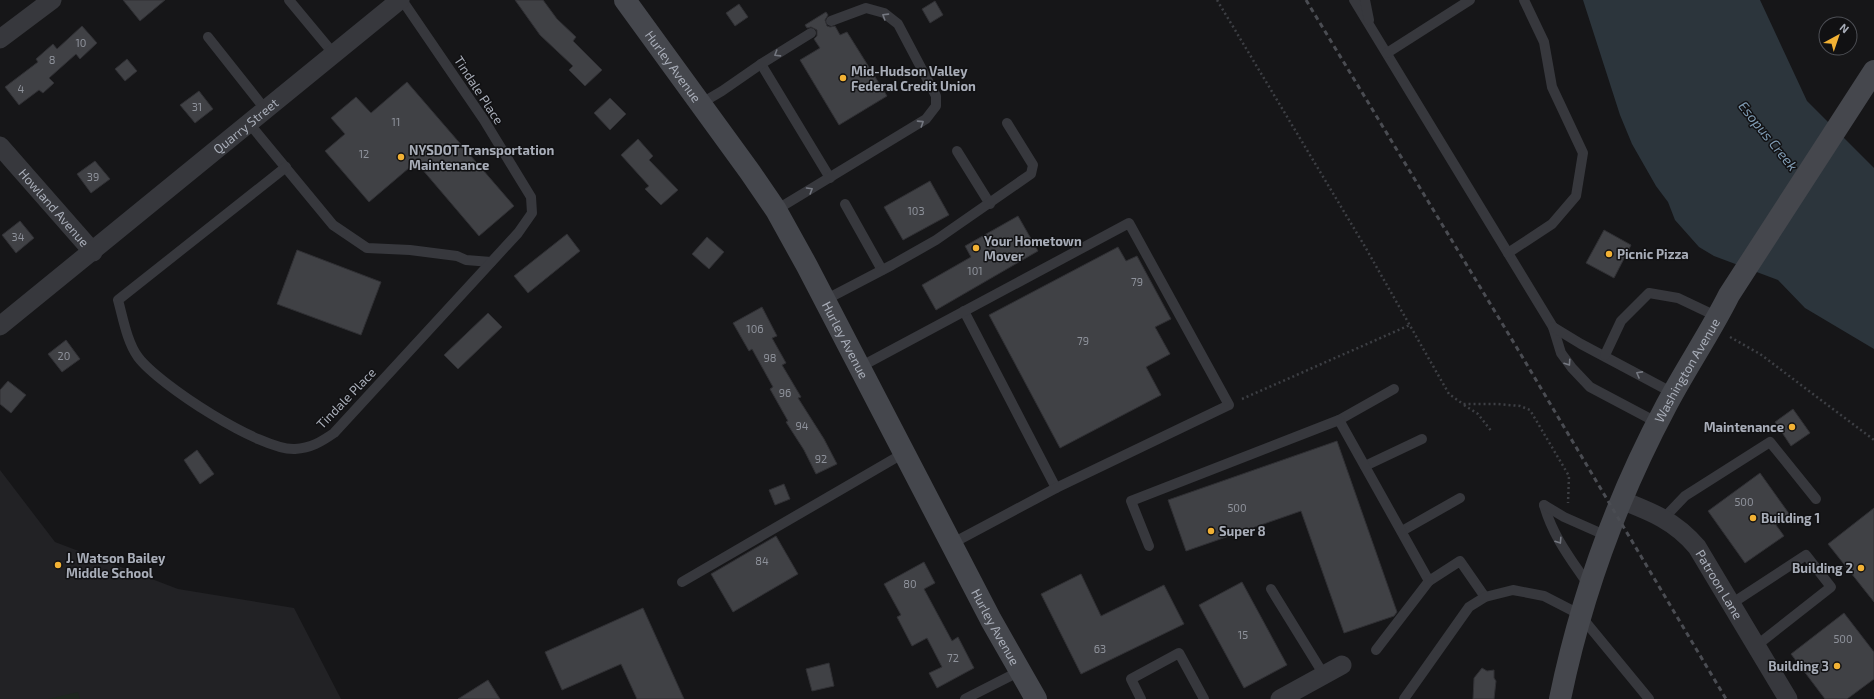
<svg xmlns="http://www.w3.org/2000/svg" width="1874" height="699" font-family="'Exo 2',sans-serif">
<rect width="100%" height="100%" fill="#161618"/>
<!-- built -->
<polygon fill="#222225" points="0,470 55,542 178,589 294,608 341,699 0,699"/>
<!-- green -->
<polygon fill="#1e261f" points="78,692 80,699 48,699"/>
<!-- water -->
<polygon fill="#2c353c" points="1583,0 1760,0 1807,101 1874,168 1874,349 1805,308 1778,280 1714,256 1699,247 1675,220 1668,202 1656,186 1632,144 1620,115"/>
<!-- building -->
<g fill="#404145" stroke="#303034">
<polygon points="123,0 165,0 140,21"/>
<polygon points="515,0 543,0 557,19 576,37 573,41 602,70 585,86 569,70 573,66 540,35"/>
<polygon points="935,1 943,15 930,23 922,9"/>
<polygon points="739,4 748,17 735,26 726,13"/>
<polygon points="826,12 828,15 825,20 827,26 830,27 835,26 840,35 847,32 887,96 839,125 800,60 820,48 814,39 817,36 817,30 811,27 807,28 805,25"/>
<polygon points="82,26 97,43 80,59 76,54 49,78 54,83 43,93 39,90 19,105 5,87 38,62 36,59 53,44 57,49"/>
<polygon points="127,59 137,71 125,81 115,69"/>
<polygon points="407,82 514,206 479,236 416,162 369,202 325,151 345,134 331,118 356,97 371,113"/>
<polygon points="199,91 213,109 195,123 180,105"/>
<polygon points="610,98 626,114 610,130 594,113"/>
<polygon points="638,139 653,156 649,160 678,190 661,205 645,189 649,186 621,155"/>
<polygon points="95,161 110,179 91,193 77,174"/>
<polygon points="930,181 949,215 903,240 884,207"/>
<polygon points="1018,216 1038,251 936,310 922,285 971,257 965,246"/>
<polygon points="20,221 34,238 16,253 2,235"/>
<polygon points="1604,230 1631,245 1614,278 1586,263"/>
<polygon points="567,234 580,251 528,293 514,276"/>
<polygon points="707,237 724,252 709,269 692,254"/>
<polygon points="1118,247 1126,261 1137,256 1171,319 1155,327 1170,354 1146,367 1161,395 1060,448 989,315"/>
<polygon points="297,250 381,282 361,335 277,304"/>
<polygon points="762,307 777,336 772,338 786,363 782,365 801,397 798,398 824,439 837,464 816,474 804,450 786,422 788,421 770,389 773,387 752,349 749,351 733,323"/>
<polygon points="488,313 502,327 458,369 444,355"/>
<polygon points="66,340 80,359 62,372 48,354"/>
<polygon points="8,381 26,395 11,413 0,404 0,390"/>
<polygon points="1793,409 1810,433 1791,446 1775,422"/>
<polygon points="1337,441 1397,612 1394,616 1344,633 1301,511 1186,551 1168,500"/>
<polygon points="197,450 214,474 200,484 184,460"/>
<polygon points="1760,473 1790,515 1776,525 1784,536 1745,563 1708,511"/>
<polygon points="784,484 790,499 775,505 769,490"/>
<polygon points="1874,508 1874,602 1828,544"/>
<polygon points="776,536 798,574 733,612 711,574"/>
<polygon points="924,562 935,583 924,589 952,641 958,637 974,668 937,688 929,673 942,667 927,638 912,646 897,617 901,615 884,584"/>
<polygon points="1081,574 1101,616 1164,585 1184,624 1081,674 1041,594"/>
<polygon points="1242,582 1287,665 1244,688 1199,605"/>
<polygon points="643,608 684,699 637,699 621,664 562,690 545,652"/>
<polygon points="1844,613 1874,652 1874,679 1847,699 1825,699 1791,654"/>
<polygon points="829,663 834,686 812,691 806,669"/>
<polygon points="1482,668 1487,671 1494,670 1494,678 1496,681 1494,699 1473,699 1474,678"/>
<polygon points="488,680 500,699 458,699"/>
</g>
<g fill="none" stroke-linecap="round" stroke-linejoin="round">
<!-- path -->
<g stroke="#3d3f44" stroke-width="2.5" stroke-dasharray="2 3" stroke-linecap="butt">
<polyline points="1217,0 1364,245 1449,394 1463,404 1498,404 1520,406 1530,410 1569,476 1568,503"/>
<polyline points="1730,337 1760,354 1874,440"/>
<polyline points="1242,399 1410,325"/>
<polyline points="1464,405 1478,414 1492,432"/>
</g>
<!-- lane -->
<g stroke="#37383d" stroke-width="10">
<polyline points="289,0 333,53"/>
<polyline points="1354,0 1553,327 1561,353 1572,368 1590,387 1658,423"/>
<polyline points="1365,0 1369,20"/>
<polyline points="208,37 265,109"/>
<polyline points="1387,53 1470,0"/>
<polyline points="761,64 830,178"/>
<polyline points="700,104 722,91 761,64 811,33"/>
<polyline points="248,122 333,225 367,248 410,250 457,256 466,260 491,262"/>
<polyline points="957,151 990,204"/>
<path d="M286,167L118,300C123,318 127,342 138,357C159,385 261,451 295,449C311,448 321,442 334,433L518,233L532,213L531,197L484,120L402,0"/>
<polyline points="845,204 882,270"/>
<polyline points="776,210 926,119 936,106 936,96 898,24 884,13 866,8 831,21"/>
<polyline points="1508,253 1552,224 1576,196 1583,153 1552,87 1544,42 1524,0"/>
<polyline points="825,300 892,265 936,240 1031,174 1033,165 1007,123"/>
<polyline points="964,311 1056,488"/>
<polyline points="1553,327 1581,344 1673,393"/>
<polyline points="1605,355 1621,321 1649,293 1678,298 1718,317"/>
<polyline points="860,367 1129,223 1229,405 1056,488 951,544"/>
<polyline points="1339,420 1394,389"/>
<polyline points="1365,466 1422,439"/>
<path d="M1544,505C1553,537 1571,559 1589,586"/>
<polyline points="1544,505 1564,517 1607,536"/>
<polyline points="1664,518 1685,496 1770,442 1816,499"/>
<polyline points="1402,531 1460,498"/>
<polyline points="1149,546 1131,501 1339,420 1429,581 1460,561 1485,597"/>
<polyline points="682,582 904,453"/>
<polyline points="1271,589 1324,675"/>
<polyline points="1731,604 1806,555 1831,587 1756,646"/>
<polyline points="1376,650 1429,581"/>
<polyline points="965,699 1020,671"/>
<polyline points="1141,699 1131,679 1179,653 1204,699"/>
<polyline points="1404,699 1469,607 1485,597 1513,590 1544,596 1579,614 1649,699"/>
</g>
<!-- street -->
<g stroke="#37383d" stroke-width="19">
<polyline points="0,39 52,0"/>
<path id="s1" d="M0,146L93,252"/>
<path id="s2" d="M0,326L400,0"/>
<path id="s3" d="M1621,500C1652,512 1675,521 1697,547L1788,699"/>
<polyline points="1280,699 1342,665"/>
</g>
<!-- secondary -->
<g stroke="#45474d" stroke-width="22">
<path id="s4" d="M625,0L750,172L776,210L807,266L991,620L1036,699"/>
<path id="s5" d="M1560,699C1581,597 1617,498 1666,406C1686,368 1710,333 1729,295L1874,71"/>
</g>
<!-- rail -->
<polyline stroke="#4a4c52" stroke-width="3" stroke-dasharray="5 4" stroke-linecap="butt" points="1306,0 1514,343 1726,699"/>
</g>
<!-- one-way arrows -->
<defs><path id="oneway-chevron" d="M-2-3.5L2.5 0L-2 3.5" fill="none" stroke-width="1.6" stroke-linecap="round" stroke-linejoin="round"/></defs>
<g stroke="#757881">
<use href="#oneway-chevron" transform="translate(885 16) rotate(-148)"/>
<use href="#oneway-chevron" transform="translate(777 54) rotate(148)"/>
<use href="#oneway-chevron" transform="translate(921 123) rotate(-33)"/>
<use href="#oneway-chevron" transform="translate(810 190) rotate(-31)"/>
<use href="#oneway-chevron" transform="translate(1568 363) rotate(56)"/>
<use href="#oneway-chevron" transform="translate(1639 374) rotate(-151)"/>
<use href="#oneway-chevron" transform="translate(1559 541) rotate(57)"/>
</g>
<!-- markers -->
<g fill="#f2b134" stroke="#111113" stroke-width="1.5">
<circle cx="843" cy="78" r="4"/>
<circle cx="401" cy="157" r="4"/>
<circle cx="976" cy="248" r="4"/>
<circle cx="1609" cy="254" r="4"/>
<circle cx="1792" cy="427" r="4"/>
<circle cx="1753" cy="518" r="4"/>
<circle cx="1211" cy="531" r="4"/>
<circle cx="58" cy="565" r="4"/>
<circle cx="1861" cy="568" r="4"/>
<circle cx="1837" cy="666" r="4"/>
</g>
<g text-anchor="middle" stroke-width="3" stroke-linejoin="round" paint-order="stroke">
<!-- number labels -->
<g font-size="11" fill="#8e929b">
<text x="81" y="47">10</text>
<text x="52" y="64">8</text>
<text x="21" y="93">4</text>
<text x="197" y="111">31</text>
<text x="396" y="126">11</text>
<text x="364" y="158">12</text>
<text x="93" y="181">39</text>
<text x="916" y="215">103</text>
<text x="18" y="241">34</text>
<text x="975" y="275">101</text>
<text x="1137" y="286">79</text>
<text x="755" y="333">106</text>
<text x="1083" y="345">79</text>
<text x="64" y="360">20</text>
<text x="770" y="362">98</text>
<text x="785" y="397">96</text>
<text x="802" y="430">94</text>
<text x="821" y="463">92</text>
<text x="1744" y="506">500</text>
<text x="1237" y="512">500</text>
<text x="762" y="565">84</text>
<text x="910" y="588">80</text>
<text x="1243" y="639">15</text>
<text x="1843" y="643">500</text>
<text x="1100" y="653">63</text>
<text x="953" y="662">72</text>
</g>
<!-- street labels -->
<g font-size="13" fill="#a8adb8" stroke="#111113">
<text dy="5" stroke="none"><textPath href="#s4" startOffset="82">Hurley Avenue</textPath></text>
<text transform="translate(479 90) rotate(57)" y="5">Tindale Place</text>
<text dy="5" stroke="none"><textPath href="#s2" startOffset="317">Quarry Street</textPath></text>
<text dy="5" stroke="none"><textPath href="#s1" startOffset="82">Howland Avenue</textPath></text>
<text dy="5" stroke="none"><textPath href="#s4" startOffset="406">Hurley Avenue</textPath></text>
<text dy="5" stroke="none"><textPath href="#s5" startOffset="354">Washington Avenue</textPath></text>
<text transform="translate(346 398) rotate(-46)" y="5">Tindale Place</text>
<text dy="5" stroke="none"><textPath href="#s3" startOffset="134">Patroon Lane</textPath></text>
<text dy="5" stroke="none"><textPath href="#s4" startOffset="730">Hurley Avenue</textPath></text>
</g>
<!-- poi labels -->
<g font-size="13" font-weight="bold" fill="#a8adb8" stroke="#111113" text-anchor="start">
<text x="851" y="76">Mid-Hudson Valley<tspan x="851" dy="15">Federal Credit Union</tspan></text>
<text x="409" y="155">NYSDOT Transportation<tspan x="409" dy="15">Maintenance</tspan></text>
<text x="984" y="246">Your Hometown<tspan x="984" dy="15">Mover</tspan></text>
<text x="1617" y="259">Picnic Pizza</text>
<text x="1784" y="432" text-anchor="end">Maintenance</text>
<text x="1761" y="523">Building 1</text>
<text x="1219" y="536">Super 8</text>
<text x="66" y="563">J. Watson Bailey<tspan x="66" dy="15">Middle School</tspan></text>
<text x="1853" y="573" text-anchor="end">Building 2</text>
<text x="1829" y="671" text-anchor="end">Building 3</text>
</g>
<!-- water labels -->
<g font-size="14" font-style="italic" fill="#7f9bb3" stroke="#111113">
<text transform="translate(1768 136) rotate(51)" y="5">Esopus Creek</text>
</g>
</g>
<!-- north arrow -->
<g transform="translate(1838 36) rotate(40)"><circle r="19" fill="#111113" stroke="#4d4f55"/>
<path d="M0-3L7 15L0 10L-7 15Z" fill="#f2b134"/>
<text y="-6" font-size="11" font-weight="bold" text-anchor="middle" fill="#a8adb8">N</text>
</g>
</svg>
